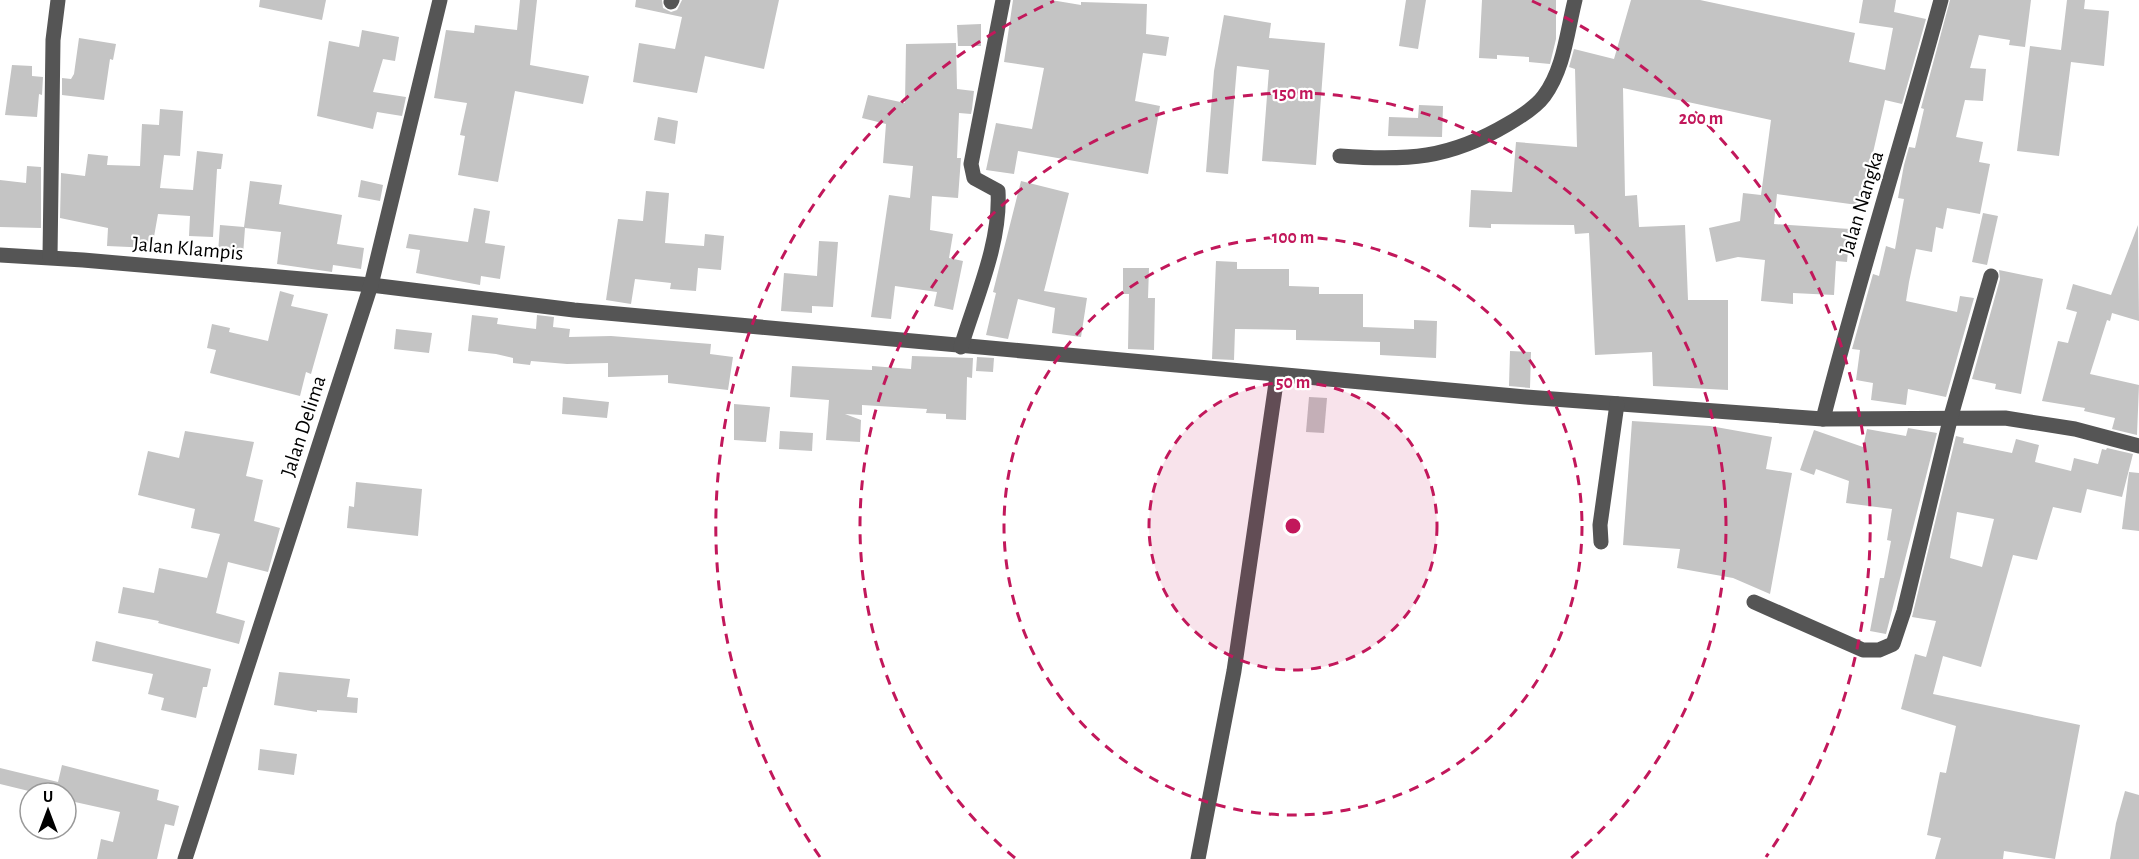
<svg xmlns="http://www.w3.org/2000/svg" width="2139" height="859" font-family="'Alegreya Sans',sans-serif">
<rect width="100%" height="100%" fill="#fff"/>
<!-- building -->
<g fill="#c4c4c4" fill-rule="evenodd">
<polygon points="260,0 326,0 322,20 259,7"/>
<polygon points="520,0 537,0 530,65 589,76 583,104 515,91 498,182 458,175 465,136 460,135 467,103 434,98 446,30 474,33 475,25 517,30"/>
<polygon points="636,0 662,0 663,8 671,12 677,10 682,0 779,0 764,69 705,56 697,93 633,82 639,43 675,49 682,17 635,7"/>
<polygon points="1013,0 1051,0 1081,5 1081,2 1147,4 1146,34 1169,37 1166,56 1143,53 1135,101 1160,106 1148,174 1018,151 1014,174 986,170 996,123 1032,129 1044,68 1004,62"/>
<polygon points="1406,0 1426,0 1418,49 1399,46"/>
<polygon points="1482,0 1556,0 1556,39 1550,64 1529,62 1529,57 1497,55 1497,59 1479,58"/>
<polygon points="1631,0 1700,0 1855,33 1849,62 1885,70 1893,28 1859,23 1863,0 1896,0 1894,12 1926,19 1902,104 1885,100 1872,157 1865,206 1777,194 1774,224 1850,229 1847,262 1836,261 1834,295 1793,293 1793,304 1761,301 1765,260 1738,257 1716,262 1709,228 1740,221 1743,193 1761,195 1771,120 1623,88 1625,196 1637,195 1639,227 1685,225 1688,300 1728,300 1728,390 1653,386 1652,352 1595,355 1589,233 1575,234 1574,225 1491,224 1491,228 1469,227 1471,190 1512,192 1516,142 1577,147 1575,69 1569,67 1574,49 1614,59"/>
<polygon points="1950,0 2031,0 2025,47 2009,45 2010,40 1979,35 1970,68 1986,69 1983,101 1965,100 1956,137 1983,142 1979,162 1990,164 1980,214 1947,208 1943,229 1936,227 1932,252 1916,249 1909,282 1906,301 1957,312 1960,296 1974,298 1946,397 1908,389 1906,405 1871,400 1873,383 1856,380 1860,350 1852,349 1873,274 1879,276 1886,246 1895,249 1904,199 1898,198 1904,165 1909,147 1915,148 1924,109 1921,108"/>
<polygon points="2067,0 2085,0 2084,9 2109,11 2104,66 2071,62 2059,156 2017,151 2030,46 2061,50"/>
<polygon points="1224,15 1271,23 1269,38 1325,43 1316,165 1262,161 1269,70 1237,66 1228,174 1206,172 1214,71"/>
<polygon points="981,24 981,46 958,46 957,25"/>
<polygon points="362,30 399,37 395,61 383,59 373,92 406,97 402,116 377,112 373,129 317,116 329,41 359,47"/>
<polygon points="79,38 116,44 113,60 110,59 104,100 62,95 62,78 71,79 74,74"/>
<polygon points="956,43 957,89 974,91 972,109 971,114 959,113 957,158 961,158 958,198 932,196 930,230 953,234 949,258 963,261 953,310 934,306 937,292 895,286 891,319 871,317 889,195 910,198 913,166 883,163 886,124 862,118 868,95 905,103 906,44"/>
<polygon points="12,65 32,66 32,76 43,77 42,95 39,94 37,117 5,115"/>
<polygon points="1419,105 1443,106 1442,137 1388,136 1389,117 1418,118"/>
<polygon points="160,109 183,111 180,156 164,155 160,188 193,190 197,151 223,154 221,169 217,169 213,237 189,236 190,216 158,214 152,248 107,246 108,228 60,218 61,173 85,176 88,154 108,156 107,165 140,166 142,124 159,125"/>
<polygon points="658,117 678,121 675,144 654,140"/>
<polygon points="27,166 41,167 41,228 0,227 0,180 26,183"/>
<polygon points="361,180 383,185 380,201 358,197"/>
<polygon points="250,181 282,185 279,204 342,215 337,244 364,248 361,269 333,265 332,272 277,264 281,232 245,228 243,255 218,253 220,225 244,227"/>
<polygon points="1021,181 1069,193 1044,291 1087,298 1081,337 1052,333 1055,308 1018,299 1008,339 986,335 996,293 993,292"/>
<polygon points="646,191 669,193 665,243 704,246 705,234 724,236 721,270 698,268 696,291 670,289 671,283 635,279 631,304 606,300 618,219 643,221"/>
<polygon points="474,208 490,211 485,243 505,246 500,279 481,276 480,285 416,273 420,250 406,248 409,234 468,242"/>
<polygon points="1983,213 1998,216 1987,265 1972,262"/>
<polygon points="2138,225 2139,321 2112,313 2110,321 2107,320 2090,374 2139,385 2137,435 2112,429 2115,418 2084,411 2085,408 2042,401 2058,341 2068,343 2077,312 2066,309 2073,284 2111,295"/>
<polygon points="819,241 838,242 833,307 812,306 812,313 781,311 784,273 817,276"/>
<polygon points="1216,261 1237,262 1237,269 1289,269 1289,286 1319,287 1319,294 1363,294 1363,327 1414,329 1414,320 1437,321 1436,358 1380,355 1380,342 1296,340 1296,330 1235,329 1234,360 1212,359"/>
<polygon points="1123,268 1149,268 1148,298 1155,298 1154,350 1128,349 1129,294 1123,294"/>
<polygon points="1999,270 2043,279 2021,394 1995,389 1996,384 1972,379 2000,279"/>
<polygon points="280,291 294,295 291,306 328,314 311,374 306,372 300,396 210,373 216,350 207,348 212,324 230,328 229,332 268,341"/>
<polygon points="472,315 498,318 497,324 536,329 537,315 554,317 553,327 570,329 569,337 611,336 711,344 710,354 733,357 728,390 668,383 668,375 608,377 608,363 567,364 531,361 530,365 513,363 513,358 496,354 468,351"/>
<polygon points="396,329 432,333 429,353 394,349"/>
<polygon points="1510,351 1531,352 1530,388 1509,386"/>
<polygon points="912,356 973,358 972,378 967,377 966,420 946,419 946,414 926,413 927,409 862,405 862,415 845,414 861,420 860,442 826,440 829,400 790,397 792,366 872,370 872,366 911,369"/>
<polygon points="977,357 994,358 993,372 976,371"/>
<polygon points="563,397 609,402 607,418 562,414"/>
<polygon points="1309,397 1327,398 1324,433 1306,432"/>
<polygon points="734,404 770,407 766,442 734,440"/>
<polygon points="1632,421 1710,426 1772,437 1766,469 1792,473 1770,594 1733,578 1677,568 1680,549 1623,545"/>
<polygon points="1908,428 1937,433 1886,634 1870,631 1880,578 1884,578 1891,541 1887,540 1892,509 1846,503 1849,481 1816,469 1814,475 1800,470 1814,430 1863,447 1867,429 1906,436"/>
<polygon points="185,431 254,442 246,476 263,480 254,521 280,528 268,572 228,562 216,613 245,621 239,644 158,623 159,621 118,613 123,587 154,593 159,568 207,578 220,534 191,528 195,509 138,495 148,451 179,458"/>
<polygon points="780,431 813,433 812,451 779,449"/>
<path d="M1956,436L1964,438L1963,443L2012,453L2016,439L2039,445L2035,462L2071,471L2074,458L2098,464L2102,449L2106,450L2107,448L2133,454L2122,497L2087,489L2081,513L2053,507L2037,560L2013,555L1981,667L1943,656L1933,694L2080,725L2055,859L2004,851L2003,859H1935L1941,838L1927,835L1940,772L1946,773L1956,726L1901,709L1915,654L1926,657L1936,621L1912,617ZM1957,512L1994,519L1982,567L1950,558Z"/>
<polygon points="2129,472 2139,473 2139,531 2122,529"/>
<polygon points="356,482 422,489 418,536 347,528 349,506 354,507"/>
<polygon points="96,641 211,669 207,687 203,687 196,718 161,710 164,698 148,694 153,674 92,661"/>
<polygon points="279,672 350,679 347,697 358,698 357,713 317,710 317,712 274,705"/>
<polygon points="260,749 297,754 294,775 258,770"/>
<polygon points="62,765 159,790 157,800 179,806 174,826 165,824 157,859 97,859 101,839 113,842 120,812 66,800 66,793 37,793 0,784 0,768 58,782"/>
<polygon points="2125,791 2139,795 2139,859 2110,859 2116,823"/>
</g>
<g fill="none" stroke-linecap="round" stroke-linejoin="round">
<!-- minor -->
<g stroke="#555" stroke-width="15">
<polyline points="671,2 672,0"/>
<path d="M1340,156C1407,161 1449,159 1508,124C1520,117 1536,107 1544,96C1564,69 1567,32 1575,0"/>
<polyline points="0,255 83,260 371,285 574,310 1526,397 1823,419 2005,418 2075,429 2139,446"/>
<polyline points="50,257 53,40 58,0"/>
<path d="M961,347C976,297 1001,243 998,191L974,178L971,164L1003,0"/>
<path d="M1823,419C1859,278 1903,140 1941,0"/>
<polyline points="1601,542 1600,525 1617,404"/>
<polyline points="1754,602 1863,650 1879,650 1893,644 1904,611 1951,416 1991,276"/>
<polyline points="185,859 371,285 440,0"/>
<polyline points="1198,859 1234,671 1277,376"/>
</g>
</g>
<!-- distance rings -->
<circle cx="1293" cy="526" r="144" fill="#c2185b" fill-opacity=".12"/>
<g fill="none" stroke="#c2185b" stroke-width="3" stroke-dasharray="10 8">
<circle cx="1293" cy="526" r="144"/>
<circle cx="1293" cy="526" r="289"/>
<path d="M1015 858A433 433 0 1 1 1571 858"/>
<path d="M820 857A577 577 0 0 1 1054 1M1532 1A577 577 0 0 1 1766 857"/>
</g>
<g text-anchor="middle" stroke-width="4.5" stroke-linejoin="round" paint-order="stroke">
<!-- street labels -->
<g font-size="21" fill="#000" stroke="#fff">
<text transform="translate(1861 203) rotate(-73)" y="7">Jalan Nangka</text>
<text transform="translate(188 248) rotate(5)" y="7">Jalan Klampis</text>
<text transform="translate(303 426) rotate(-72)" y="7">Jalan Delima</text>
</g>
</g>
<circle cx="1293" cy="526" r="9" fill="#c2185b" stroke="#fff" stroke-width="3"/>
<g font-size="18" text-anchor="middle" font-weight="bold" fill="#c2185b" stroke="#fff" stroke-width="4.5" stroke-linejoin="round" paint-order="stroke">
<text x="1293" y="99">150 m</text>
<text x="1701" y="124">200 m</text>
<text x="1293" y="243">100 m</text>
<text x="1293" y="388">50 m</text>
</g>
<!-- north arrow -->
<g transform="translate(48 811)"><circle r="28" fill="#ffffff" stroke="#999999" stroke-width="1.5"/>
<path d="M0-4.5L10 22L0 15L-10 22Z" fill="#000000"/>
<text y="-9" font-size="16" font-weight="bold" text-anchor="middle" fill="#000000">U</text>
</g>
</svg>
